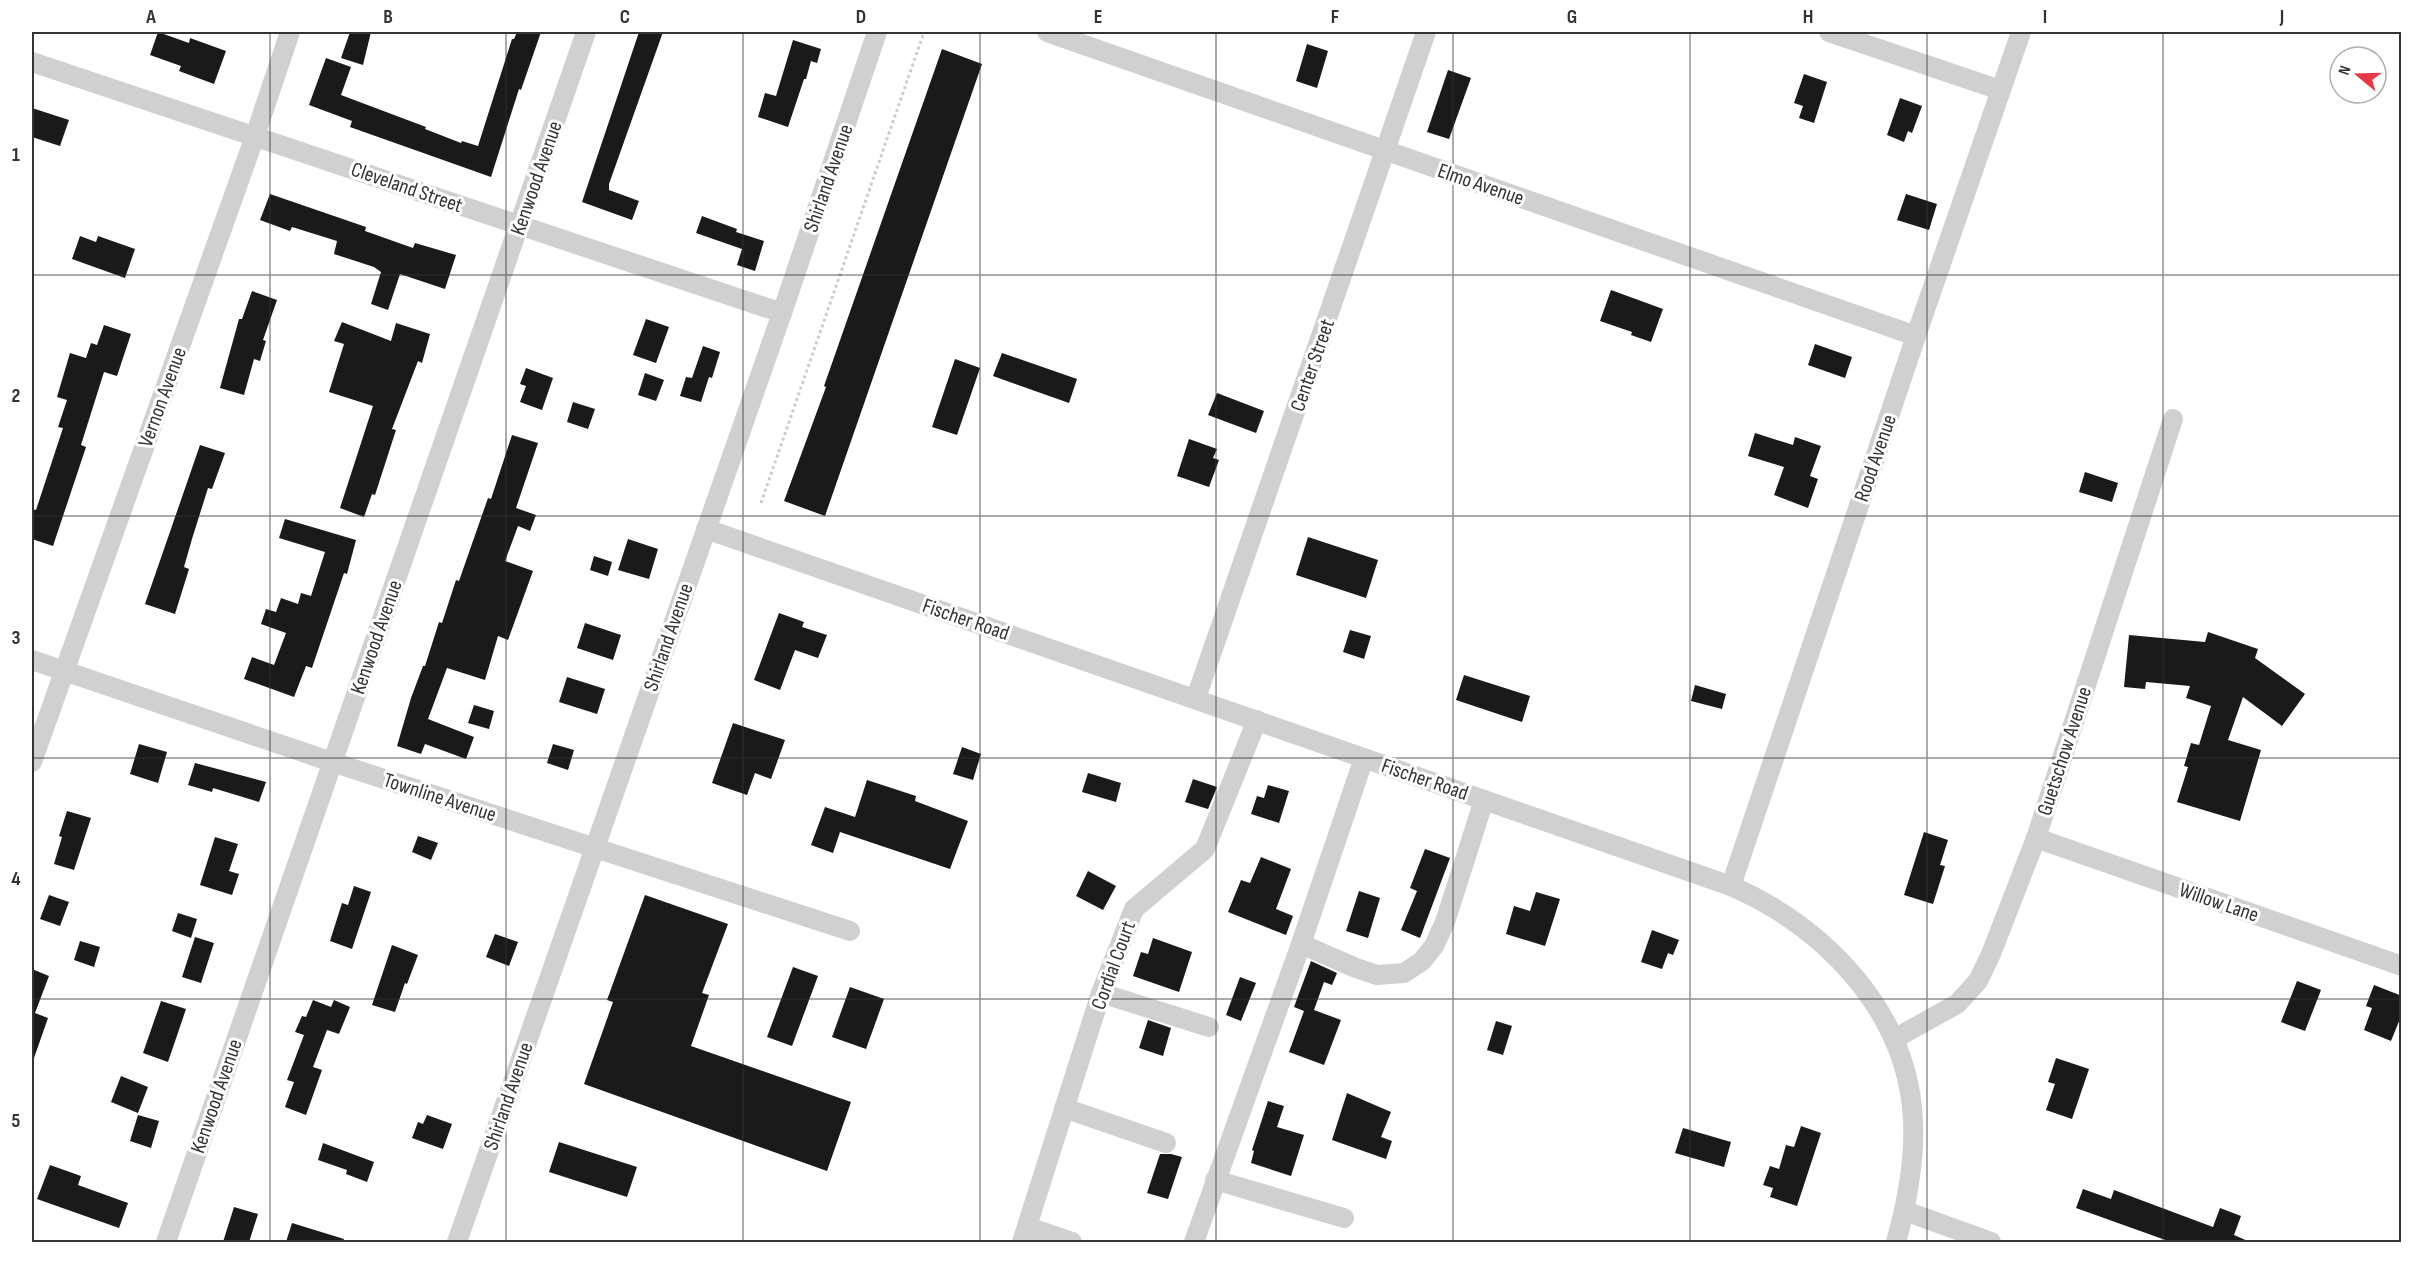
<svg xmlns="http://www.w3.org/2000/svg" width="2433" height="1274" font-family="'Sofia Sans Condensed',sans-serif">
<rect width="100%" height="100%" fill="#fff"/>
<!-- building -->
<g fill="#1a1a1a">
<polygon points="158,32 189,43 190,38 226,51 214,84 179,71 181,66 150,55"/>
<polygon points="350,32 371,32 363,65 341,58"/>
<polygon points="517,32 541,32 521,90 519,89 491,177 350,127 352,121 309,105 326,58 351,67 341,95 426,127 425,129 461,143 462,141 478,146 512,39 514,39"/>
<polygon points="639,32 663,32 609,184 609,190 639,201 632,220 582,202"/>
<polygon points="793,40 821,49 817,63 811,61 806,79 804,79 788,127 758,117 765,93 776,96"/>
<polygon points="1307,44 1328,51 1317,88 1296,81"/>
<polygon points="942,49 982,64 825,516 784,501 826,387 824,386"/>
<polygon points="1448,70 1471,78 1449,139 1427,132"/>
<polygon points="1804,74 1827,82 1814,123 1799,118 1803,106 1794,103"/>
<polygon points="1900,98 1922,106 1912,133 1908,131 1904,142 1887,135"/>
<polygon points="32,108 69,120 60,146 32,137"/>
<polygon points="270,194 366,227 365,231 413,248 415,243 456,255 445,289 400,274 388,310 371,304 381,272 374,267 334,254 337,241 292,227 290,231 260,220"/>
<polygon points="1906,194 1937,204 1929,230 1897,220"/>
<polygon points="702,216 737,229 736,232 764,241 755,271 737,265 742,249 696,233"/>
<polygon points="80,236 96,242 98,236 135,249 125,278 72,259"/>
<polygon points="1611,290 1663,309 1651,342 1631,335 1632,332 1600,321"/>
<polygon points="252,291 277,300 263,340 266,341 260,361 254,359 244,395 220,388 239,319 242,319"/>
<polygon points="646,319 669,327 656,363 633,355"/>
<polygon points="342,322 391,341 396,323 430,334 422,363 418,361 392,429 396,430 375,495 372,494 364,517 340,508 373,406 329,392 344,344 334,341"/>
<polygon points="104,325 131,334 117,376 104,372 81,445 86,447 53,546 32,539 32,509 36,510 63,428 58,427 67,400 57,397 70,353 86,358 91,343 97,345"/>
<polygon points="1815,344 1852,357 1845,378 1808,365"/>
<polygon points="703,346 720,352 712,378 709,377 701,402 680,396 686,377 692,378"/>
<polygon points="1002,353 1077,379 1069,403 993,376"/>
<polygon points="955,359 980,368 957,435 932,427"/>
<polygon points="526,368 553,378 542,410 520,402 526,386 520,384"/>
<polygon points="645,373 664,380 656,401 638,395"/>
<polygon points="1217,393 1264,411 1256,433 1208,415"/>
<polygon points="573,402 595,409 588,429 567,422"/>
<polygon points="1755,433 1793,445 1795,437 1821,446 1810,476 1818,479 1808,508 1774,495 1784,467 1748,456"/>
<polygon points="512,435 538,443 516,508 536,515 530,531 518,526 505,561 533,571 508,640 498,636 485,680 447,668 428,719 474,737 466,759 425,744 421,754 397,746 411,698 423,666 425,666 439,622 442,623 456,580 459,581 488,498 491,499"/>
<polygon points="1189,439 1217,449 1213,458 1219,460 1209,487 1177,476"/>
<polygon points="200,445 225,453 212,489 208,488 192,539 184,567 189,569 175,614 145,604"/>
<polygon points="2085,472 2118,483 2112,502 2079,492"/>
<polygon points="285,519 356,540 347,574 344,573 312,668 306,666 294,697 244,679 252,657 274,665 286,633 261,624 266,609 276,612 281,598 298,604 301,593 311,596 325,552 279,538"/>
<polygon points="1308,537 1378,560 1366,598 1296,575"/>
<polygon points="628,539 658,549 649,579 618,570"/>
<polygon points="594,556 612,562 608,576 590,570"/>
<polygon points="779,613 804,622 802,627 827,635 818,658 795,650 780,690 754,680"/>
<polygon points="585,623 621,635 613,660 577,648"/>
<polygon points="1350,630 1371,636 1364,659 1343,652"/>
<polygon points="2208,632 2258,649 2255,658 2305,694 2282,726 2243,697 2228,740 2261,750 2240,821 2177,802 2188,767 2184,766 2191,743 2199,745 2211,706 2186,698 2190,686 2146,682 2145,689 2124,687 2129,635 2205,642"/>
<polygon points="1464,675 1530,696 1522,722 1456,700"/>
<polygon points="567,677 605,689 597,714 559,702"/>
<polygon points="1695,685 1726,694 1722,709 1691,701"/>
<polygon points="474,705 494,711 489,729 468,723"/>
<polygon points="733,723 785,740 771,779 755,773 747,795 712,783"/>
<polygon points="139,744 167,752 158,783 130,774"/>
<polygon points="553,744 574,750 568,770 547,763"/>
<polygon points="962,747 981,754 973,780 953,774"/>
<polygon points="195,763 266,782 259,802 213,788 212,792 188,785"/>
<polygon points="1088,773 1121,783 1116,802 1082,792"/>
<polygon points="1193,779 1217,787 1208,809 1185,802"/>
<polygon points="867,780 916,796 915,801 968,821 950,869 840,832 833,853 811,845 825,807 855,817"/>
<polygon points="1268,785 1289,791 1279,823 1251,814 1257,796 1264,798"/>
<polygon points="67,811 91,818 74,870 54,864 62,837 59,836"/>
<polygon points="1924,832 1948,840 1940,865 1945,866 1933,904 1904,895"/>
<polygon points="418,836 438,843 431,860 412,852"/>
<polygon points="215,837 238,844 229,871 239,874 232,895 200,885"/>
<polygon points="1425,849 1450,858 1420,938 1401,930 1417,891 1410,888"/>
<polygon points="1261,857 1291,869 1276,909 1293,916 1286,935 1228,912 1241,880 1250,883"/>
<polygon points="1088,871 1116,886 1103,910 1076,896"/>
<polygon points="354,886 371,892 352,949 330,941 342,903 348,905"/>
<polygon points="1359,891 1380,898 1368,938 1346,931"/>
<polygon points="1536,892 1560,899 1545,946 1506,934 1514,906 1530,911"/>
<polygon points="49,895 69,902 60,926 40,919"/>
<polygon points="645,895 728,924 702,993 709,995 691,1046 851,1102 827,1171 584,1084 613,1002 607,1000"/>
<polygon points="178,913 197,919 191,938 172,931"/>
<polygon points="1652,930 1679,940 1673,955 1668,953 1662,969 1641,962"/>
<polygon points="495,934 518,942 509,966 486,957"/>
<polygon points="195,937 214,943 201,983 182,977"/>
<polygon points="1153,938 1192,952 1179,992 1133,976 1141,952 1148,954"/>
<polygon points="80,941 100,947 94,967 74,960"/>
<polygon points="392,945 418,955 407,984 405,983 395,1012 372,1005"/>
<polygon points="1311,961 1337,973 1332,985 1324,982 1314,1010 1341,1020 1324,1065 1289,1052 1304,1011 1294,1007"/>
<polygon points="793,967 818,976 792,1046 767,1037"/>
<polygon points="32,969 49,976 35,1013 48,1018 34,1058 32,1058"/>
<polygon points="1240,977 1256,983 1241,1021 1226,1015"/>
<polygon points="2297,981 2321,990 2305,1031 2281,1022"/>
<polygon points="2374,985 2402,996 2402,1014 2391,1041 2364,1030 2372,1008 2366,1006"/>
<polygon points="850,987 884,999 866,1049 832,1037"/>
<polygon points="313,1000 331,1007 334,1000 350,1007 339,1034 327,1030 313,1067 322,1070 306,1115 285,1107 294,1082 287,1080 304,1035 295,1032 302,1016 306,1017"/>
<polygon points="161,1001 186,1009 168,1062 143,1053"/>
<polygon points="1148,1020 1171,1028 1163,1056 1139,1048"/>
<polygon points="1496,1021 1512,1026 1503,1055 1487,1050"/>
<polygon points="2056,1058 2089,1069 2072,1119 2046,1110 2055,1084 2048,1082"/>
<polygon points="121,1076 148,1087 138,1113 111,1102"/>
<polygon points="1347,1093 1391,1112 1381,1137 1392,1141 1386,1159 1332,1140"/>
<polygon points="1268,1101 1284,1106 1277,1127 1304,1135 1291,1176 1251,1163 1254,1151 1252,1150"/>
<polygon points="138,1115 159,1121 151,1148 130,1141"/>
<polygon points="427,1115 452,1124 443,1149 412,1138 418,1122 423,1124"/>
<polygon points="1801,1126 1821,1133 1797,1206 1770,1197 1773,1188 1763,1185 1770,1166 1779,1169 1786,1145 1794,1147"/>
<polygon points="1683,1128 1731,1142 1724,1167 1675,1153"/>
<polygon points="559,1142 637,1167 627,1197 549,1172"/>
<polygon points="323,1143 374,1162 367,1182 346,1174 347,1170 318,1160"/>
<polygon points="1160,1154 1171,1154 1182,1157 1168,1199 1147,1193"/>
<polygon points="50,1165 81,1176 78,1185 128,1203 119,1228 37,1199"/>
<polygon points="2083,1189 2111,1199 2114,1190 2213,1227 2220,1208 2241,1216 2234,1235 2250,1242 2171,1242 2076,1208"/>
<polygon points="234,1207 258,1214 249,1242 223,1242"/>
<polygon points="292,1223 344,1239 343,1242 286,1242"/>
</g>
<g fill="none" stroke-linecap="round" stroke-linejoin="round">
<!-- path -->
<polyline stroke="#cdcdcd" stroke-width="3" stroke-dasharray="3 3" stroke-linecap="butt" points="761,503 924,32"/>
<!-- minor -->
<g stroke="#d0d0d0" stroke-width="20">
<polyline points="1047,32 1916,336"/>
<polyline points="1829,32 2000,90"/>
<polyline points="32,62 782,313"/>
<path d="M706,529L1731,886C1825,927 1908,1012 1913,1120C1915,1162 1907,1203 1896,1242"/>
<polyline points="32,660 332,762 850,931"/>
<polyline points="1196,698 1426,32"/>
<polyline points="32,762 255,136 290,32"/>
<polyline points="2036,838 2402,966"/>
<polyline points="1731,886 1916,336 2021,32"/>
<polyline points="1301,944 1356,968 1377,975 1404,973 1422,961 1434,946 1445,922 1484,800"/>
<polyline points="1101,993 1209,1027"/>
<polyline points="1894,1039 1957,1004 1978,981 1991,954 2036,838 2173,419"/>
<polyline points="1064,1108 1166,1143"/>
<polyline points="1215,1180 1344,1218"/>
<polyline points="1905,1211 1991,1242"/>
<polyline points="1028,1227 1072,1242"/>
<polyline points="166,1242 586,32"/>
<polyline points="457,1242 782,313 877,32"/>
<polyline points="1022,1242 1101,993 1134,909 1205,849 1257,720"/>
<polyline points="1194,1242 1301,944 1364,758"/>
</g>
</g>
<!-- grid -->
<path fill="none" stroke="#333" stroke-width="1.5" stroke-opacity="0.55" d="M270,32V1242M506,32V1242M743,32V1242M980,32V1242M1216,32V1242M1453,32V1242M1690,32V1242M1927,32V1242M2163,32V1242M32,275H2402M32,516H2402M32,758H2402M32,999H2402"/>
<g text-anchor="middle" stroke-width="6" stroke-linejoin="round" paint-order="stroke">
<!-- street labels -->
<g font-size="21" fill="#333" stroke="#fff">
<text transform="translate(536 178) rotate(-71)" y="7">Kenwood Avenue</text>
<text transform="translate(828 178) rotate(-71)" y="7">Shirland Avenue</text>
<text transform="translate(1481 184) rotate(19)" y="7">Elmo Avenue</text>
<text transform="translate(407 187) rotate(19)" y="7">Cleveland Street</text>
<text transform="translate(1312 365) rotate(-71)" y="7">Center Street</text>
<text transform="translate(162 397) rotate(-70)" y="7">Vernon Avenue</text>
<text transform="translate(1875 458) rotate(-71)" y="7">Rood Avenue</text>
<text transform="translate(966 619) rotate(19)" y="7">Fischer Road</text>
<text transform="translate(376 637) rotate(-71)" y="7">Kenwood Avenue</text>
<text transform="translate(668 637) rotate(-71)" y="7">Shirland Avenue</text>
<text transform="translate(2064 751) rotate(-72)" y="7">Guetschow Avenue</text>
<text transform="translate(1425 779) rotate(19)" y="7">Fischer Road</text>
<text transform="translate(440 797) rotate(18)" y="7">Townline Avenue</text>
<text transform="translate(2219 902) rotate(19)" y="7">Willow Lane</text>
<text transform="translate(1113 965) rotate(-70)" y="7">Cordial Court</text>
<text transform="translate(216 1096) rotate(-71)" y="7">Kenwood Avenue</text>
<text transform="translate(508 1096) rotate(-71)" y="7">Shirland Avenue</text>
</g>
</g>
<!-- border -->
<rect width="2433" height="1274" fill="none" stroke="#ffffff" stroke-width="66"/>
<!-- north arrow -->
<g transform="translate(2358 75) rotate(289)"><circle r="28" fill="#ffffff" stroke="#adadad" stroke-width="1.5"/>
<path d="M0-4.5L10 22L0 15L-10 22Z" fill="#e63946"/>
<text y="-9" font-size="16" font-weight="bold" text-anchor="middle" fill="#333333">N</text>
</g>
<rect x="33" y="33" width="2367" height="1208" fill="none" stroke="#333" stroke-width="2"/>
<g font-size="20" text-anchor="middle" font-weight="bold" fill="#333">
<text x="151" y="23">A</text>
<text x="388" y="23">B</text>
<text x="625" y="23">C</text>
<text x="861" y="23">D</text>
<text x="1098" y="23">E</text>
<text x="1335" y="23">F</text>
<text x="1572" y="23">G</text>
<text x="1808" y="23">H</text>
<text x="2045" y="23">I</text>
<text x="2282" y="23">J</text>
<text x="16" y="161">1</text>
<text x="16" y="402">2</text>
<text x="16" y="644">3</text>
<text x="16" y="885">4</text>
<text x="16" y="1127">5</text>
</g>
</svg>
